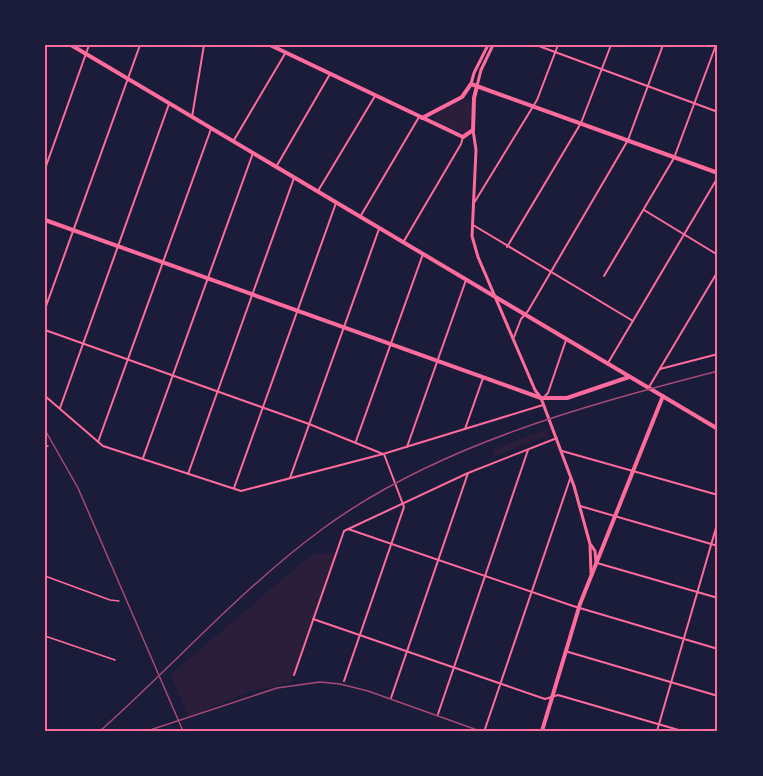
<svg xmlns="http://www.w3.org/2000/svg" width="763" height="776" font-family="'PT Sans',sans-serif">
<rect width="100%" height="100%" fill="#1b1b3a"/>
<!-- green -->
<g fill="#2a1e3b">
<path d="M467,99L471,104L470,130L466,134L437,124L434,118C439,109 457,101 467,99Z"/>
<polygon points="546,429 550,438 546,439 545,437 494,457 492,450"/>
<polygon points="336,553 292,682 249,692 188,717 171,674 312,554"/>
</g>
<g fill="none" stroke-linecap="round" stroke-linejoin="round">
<!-- service -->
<g stroke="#ff6b9d" stroke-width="1.5">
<polyline points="45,447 48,446"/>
<polyline points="45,576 110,600 119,601"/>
<polyline points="45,636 115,660"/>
</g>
<!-- minor -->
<g stroke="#ff6b9d" stroke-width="2">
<polyline points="536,45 718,112"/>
<polyline points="192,117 204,45"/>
<polyline points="234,140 286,52"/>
<polyline points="276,167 330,74"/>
<polyline points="45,169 89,45"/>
<polyline points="318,191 375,96"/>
<polyline points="474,203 537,100 558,45"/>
<polyline points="644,210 718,255"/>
<polyline points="360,217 419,117"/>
<polyline points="473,225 633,321"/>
<polyline points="404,241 461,144 463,137"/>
<polyline points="507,247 581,123 611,45"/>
<polyline points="604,276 674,158 716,45"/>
<polyline points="45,309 140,45"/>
<polyline points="45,330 309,424 383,454"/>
<polyline points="514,337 521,319 528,311 628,140 663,45"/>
<polyline points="608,363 718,177"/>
<polyline points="660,369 718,354"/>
<polyline points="649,387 718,271"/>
<polyline points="45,396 103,446 241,491 383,454 543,405"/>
<polyline points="544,397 548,393 566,340"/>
<polyline points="60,408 169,104"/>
<polyline points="465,429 483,378"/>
<polyline points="356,441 423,254"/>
<polyline points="98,442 211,129"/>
<polyline points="407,447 466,280"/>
<polyline points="562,451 718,495"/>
<polyline points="143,458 253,153"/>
<polyline points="188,474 294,178"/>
<polyline points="290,478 379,229"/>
<polyline points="234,488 336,203"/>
<polyline points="580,506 718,546"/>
<polyline points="348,529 573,606 718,649"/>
<polyline points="597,563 718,598"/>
<polyline points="313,619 545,699 558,695 682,731"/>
<polyline points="565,651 718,696"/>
<polyline points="294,675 344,531 468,473 557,438"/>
<polyline points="344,681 404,507 384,454"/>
<polyline points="391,698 468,473"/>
<polyline points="438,714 528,450"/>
<polyline points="485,729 570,479"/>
<polyline points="657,731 718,521"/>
</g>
<!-- tertiary -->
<g stroke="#ff6b9d" stroke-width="3">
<polyline points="471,84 474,73 488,45"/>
<polyline points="477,86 481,70 493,45"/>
<polyline points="473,130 476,150 472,236 478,257 535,390 541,398 574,486 590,544 591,573"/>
<polyline points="591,545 595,551 596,562"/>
</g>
<!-- secondary -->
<g stroke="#ff6b9d" stroke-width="4">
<polyline points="270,45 463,137 473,130 474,98 477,86"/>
<polyline points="422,118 462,97 471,84 718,173"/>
<polyline points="45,220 541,398 567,398 629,377"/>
<polyline points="542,731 580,604 663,396"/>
</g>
<!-- primary -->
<polyline stroke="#ff6b9d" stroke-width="4" points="71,45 718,429"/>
<!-- rail -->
<g stroke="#a44b75" stroke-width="1.5">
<polyline points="45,430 78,488 183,731"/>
<path d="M100,731C174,665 241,589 321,530C434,446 583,406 718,371"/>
<polyline points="147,731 277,688 320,682 340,684 368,691 480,731"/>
</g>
</g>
<!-- border -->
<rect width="763" height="776" fill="none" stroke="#1b1b3a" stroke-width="93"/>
<rect x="46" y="46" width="670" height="684" fill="none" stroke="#ff6b9d" stroke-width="2"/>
</svg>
